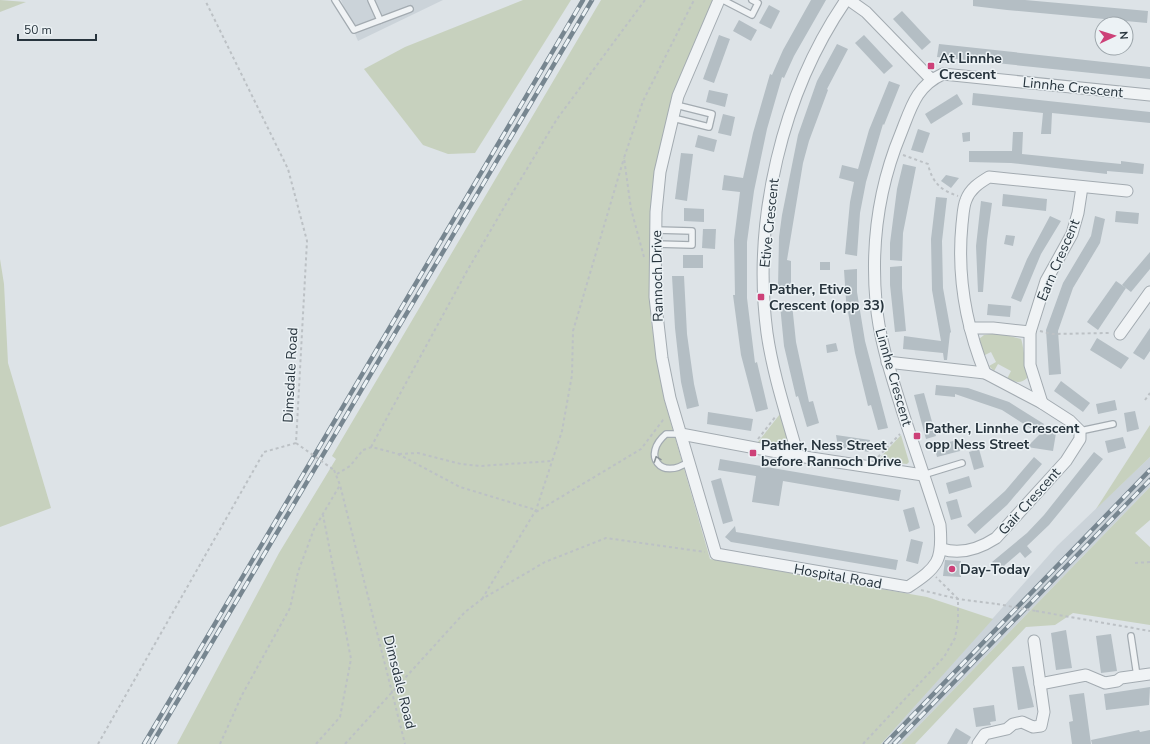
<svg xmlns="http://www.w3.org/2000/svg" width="1150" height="744" font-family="'Nunito Sans',sans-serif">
<rect width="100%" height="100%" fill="#dde3e7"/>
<!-- built -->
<g fill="#cbd3d9">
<polygon points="341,0 443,0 358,41"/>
<polygon points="1150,457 1150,487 901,744 881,744 1057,546"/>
</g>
<!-- green -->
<g fill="#c7d1be">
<polygon points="0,0 26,2 0,12"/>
<polygon points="523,0 571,0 475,153 448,154 423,145 364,69 405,47"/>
<polygon points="601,0 714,0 672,96 652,188 650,250 651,321 664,399 710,559 927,597 993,619 881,744 177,744 279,553 336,459 332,456"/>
<polygon points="0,259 4,284 8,363 51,508 0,527"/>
<path d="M998,333L1021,339C1023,343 1027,372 1027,378C1021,384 1015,382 1007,379L1011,371L998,364L994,371L989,366L996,362L991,352L983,356L979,339L984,335Z"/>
<polygon points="780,414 788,442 786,446 758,442"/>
<polygon points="1150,425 1150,457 1096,509"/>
<polygon points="901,435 909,462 907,464 877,461"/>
<polygon points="1150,487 1150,520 1135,533 1150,547 1150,625 1073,613 1055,625 1026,627 915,744 901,744"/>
</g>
<!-- building -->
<g fill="#b4bec4">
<polygon points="811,0 826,0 794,56 784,78 782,77 767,129 754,191 747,242 747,298 755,363 757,362 768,409 756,412 741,355 733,295 735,295 734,240 740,192 722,190 724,175 743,178 753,133 770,74 772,75 783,50"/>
<polygon points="973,0 1025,0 1148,11 1147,23 1007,10 973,6"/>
<polygon points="769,5 780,11 771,29 759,23"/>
<polygon points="902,11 931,42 922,50 893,19"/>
<polygon points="739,20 757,30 751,41 733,31"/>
<polygon points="719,35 730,39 714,83 703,79"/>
<polygon points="864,35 893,66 884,74 855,43"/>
<polygon points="837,44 848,49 827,89 828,90 809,141 803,163 787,260 791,261 791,288 778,288 779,237 782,215 798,135 817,81"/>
<polygon points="939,44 1150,67 1150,79 937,57"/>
<polygon points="889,81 900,85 884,125 883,124 866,182 860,213 857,256 845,254 850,202 854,182 839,178 842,165 858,169 869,130"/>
<polygon points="709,90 728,94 725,107 706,102"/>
<polygon points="973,93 1150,112 1150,123 1052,113 1051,134 1041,134 1043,113 972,105"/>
<polygon points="957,94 963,104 931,124 925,114"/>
<polygon points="723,114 735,117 731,136 718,133"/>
<polygon points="918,129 930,133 923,153 911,150"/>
<polygon points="970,132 970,141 963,142 962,133"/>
<polygon points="1013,132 1023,132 1022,154 1121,164 1121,161 1144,164 1143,174 1107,171 1107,174 1011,163 969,162 969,151 1012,151"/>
<polygon points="698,135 717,140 714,152 695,147"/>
<polygon points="681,153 693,154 687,201 675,199"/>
<polygon points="903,164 916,167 903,233 902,261 890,260 890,243 897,189"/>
<polygon points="946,175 959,178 951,188 941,181"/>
<polygon points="1003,194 1047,199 1046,211 1002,206"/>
<polygon points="936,197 947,198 942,241 943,288 951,332 950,333 947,360 944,360 943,353 903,349 904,336 941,341 932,290 931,239"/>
<polygon points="981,201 992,203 987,240 983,292 978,292 976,246"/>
<polygon points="684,208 704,209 704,222 684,221"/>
<polygon points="1116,211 1139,213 1138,224 1115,222"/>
<polygon points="1050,216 1061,221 1041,254 1021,302 1011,298 1027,259"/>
<polygon points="1095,216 1105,219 1100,243 1073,288 1058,331 1061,374 1049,375 1046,330 1063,283 1091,236"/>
<polygon points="703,229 716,229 715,249 702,248"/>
<polygon points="1006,235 1015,236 1013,246 1004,244"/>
<polygon points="1150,252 1150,269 1131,292 1122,285"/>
<rect x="683" y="255" width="20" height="13"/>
<rect x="820" y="262" width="10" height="8"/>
<polygon points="902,266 902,288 906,331 895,332 890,285 890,267"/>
<polygon points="857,269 857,292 865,341 888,428 878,430 871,405 868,406 855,353 846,300 844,270"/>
<polygon points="672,276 684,276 687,334 694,384 699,406 687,409 681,382 675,328"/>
<polygon points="1116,281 1126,288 1098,330 1087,322"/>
<polygon points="792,304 796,342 809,402 813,401 819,423 807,427 798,396 796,397 784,346 780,305"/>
<polygon points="988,304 1011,306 1010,317 987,315"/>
<polygon points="1150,328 1150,351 1144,360 1133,353"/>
<polygon points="1097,338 1129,358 1121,369 1090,350"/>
<polygon points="836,343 838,351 827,353 826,345"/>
<polygon points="1061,381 1090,403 1083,412 1054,391"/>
<polygon points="936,385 968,388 1009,402 1044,424 1038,433 1002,410 955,394 955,397 935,395"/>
<polygon points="924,393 936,436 926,439 914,395"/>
<polygon points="1115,400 1117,410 1098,414 1096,404"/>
<polygon points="1135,411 1139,429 1127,432 1124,413"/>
<polygon points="708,412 753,419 751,431 707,424"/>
<polygon points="1043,431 1056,433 1053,451 1027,447"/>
<polygon points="836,435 870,440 869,452 838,447"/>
<polygon points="1123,437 1126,448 1108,453 1105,441"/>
<polygon points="957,440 960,451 937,457 934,446"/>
<polygon points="979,449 984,467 974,470 969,452"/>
<polygon points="1094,452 1103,459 1049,525 1027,546 1032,552 1025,558 1020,552 999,570 992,562 1027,533 1044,515"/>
<polygon points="1034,457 1042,464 1007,505 975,534 967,525 1005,491"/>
<polygon points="720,459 901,490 899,501 783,481 779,506 752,502 756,476 718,470"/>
<polygon points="969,476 972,487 949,494 946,483"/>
<polygon points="721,478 733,521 723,524 711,481"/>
<polygon points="957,499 962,517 951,520 946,502"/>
<polygon points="914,507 920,528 909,532 903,510"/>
<polygon points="735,526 736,532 898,560 896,570 731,542 725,537"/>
<polygon points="911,539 923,542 918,564 906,561"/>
<polygon points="945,560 961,561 961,577 943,576"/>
<polygon points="1066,630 1072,668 1056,670 1051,633"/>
<polygon points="1111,634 1117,671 1101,673 1096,636"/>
<polygon points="1024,666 1034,707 1018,710 1012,667"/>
<polygon points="1150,687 1149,705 1106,710 1104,694"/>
<polygon points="1084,693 1091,744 1072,744 1069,722 1073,721 1069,695"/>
<polygon points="994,705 996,721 990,722 991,725 976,727 973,708"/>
<polygon points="956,728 971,737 967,744 947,744"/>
<polygon points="1139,730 1140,732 1150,730 1150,744 1092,744 1091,740"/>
</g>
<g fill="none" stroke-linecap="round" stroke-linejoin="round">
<!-- service casing -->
<g stroke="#a3abb1" stroke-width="8">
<g id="service">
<polyline points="335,0 354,30 410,9"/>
<polyline points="371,0 380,20"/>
<polyline points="723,0 752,15 758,3 752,0"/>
<polyline points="673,118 709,127 712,114 676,105"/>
<polyline points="656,244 692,245 692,231 656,230"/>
<polyline points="1080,431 1113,424"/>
<path d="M681,434H666C641,455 661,481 688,462"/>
<polyline points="923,475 962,463"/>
<polyline points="1131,636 1137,676"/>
</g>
</g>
<!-- minor casing -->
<g stroke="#a3abb1" stroke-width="13">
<g id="minor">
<path d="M719,0L678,96L660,172L656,212L655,297L662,358L670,398L716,554L908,587C938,567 943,561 940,525C928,487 915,450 903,413C892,377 879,340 876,302C871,245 879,186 901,133C911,108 916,86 943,74L1150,95"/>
<polyline points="849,0 866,12 931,79"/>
<polyline points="970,328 993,328 1030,332"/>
<polyline points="1120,334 1150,292"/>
<path d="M887,362L985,373L1042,403L1070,421L1080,431V439L1066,461L996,538C979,549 961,555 942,549"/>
<path d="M985,373C966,326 957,275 962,224C963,217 963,207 966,200C970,189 979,183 989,177L1127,191"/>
<polyline points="1042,403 1030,365 1030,332 1046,281 1072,234 1078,213 1082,187"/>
<polyline points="681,434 798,456 923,475"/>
<path d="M798,456C787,416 773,375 767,333C752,221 782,93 846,0"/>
<polyline points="1040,684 1086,675 1105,683 1117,681 1121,678 1150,674"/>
<polyline points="978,744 985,734 1007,729 1013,724 1022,722 1033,727 1041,726 1044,712 1034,641"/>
</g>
</g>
<!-- path -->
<g stroke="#bcc1c5" stroke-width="2" stroke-dasharray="3 3" stroke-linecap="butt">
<path d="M903,155L928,164C932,182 940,190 958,196"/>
<polyline points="644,257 631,209 624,158 643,101 694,0"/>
<polyline points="1040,331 1052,334 1109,333"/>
<polyline points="1145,400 1150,393"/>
<polyline points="758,439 776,416"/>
<polyline points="371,447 467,271 513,192 557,119 645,0"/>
<polyline points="399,454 418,453 461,464 480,466 552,461"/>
<polyline points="878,457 900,434"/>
<polyline points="334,470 340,485 405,744"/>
<polyline points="337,474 350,466 363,450 372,447 398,454 460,487 536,510"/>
<polyline points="536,512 641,449 663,420 666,420"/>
<polyline points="1135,563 1150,562"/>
<polyline points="921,590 958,599 997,604"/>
<polyline points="482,599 536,510 562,431 572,375 573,331 624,158"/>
<polyline points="1036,611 1150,631"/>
<polyline points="98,744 264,452 296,443 307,241 288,169 205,0"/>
<polyline points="220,744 242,695 290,608 298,572 314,529 340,485"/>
<polyline points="316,744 340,717 351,659 323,515"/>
<polyline points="345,744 465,612 482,599 545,562 606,538 705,552"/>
<polyline points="863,744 944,657 955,638 958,621 958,599 936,577"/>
</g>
<!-- service -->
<use href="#service" stroke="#f0f3f5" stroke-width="5.5"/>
<!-- minor -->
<use href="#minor" stroke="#f0f3f5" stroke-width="11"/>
<!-- rail casing -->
<g stroke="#778690" stroke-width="4.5">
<g id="rail">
<polyline points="144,744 583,0"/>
<polyline points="152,744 592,0"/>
<polyline points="885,744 1150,470"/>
<polyline points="894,744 1150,480"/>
</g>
</g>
<!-- rail -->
<use href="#rail" stroke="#ecf2f5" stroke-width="3" stroke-dasharray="9" stroke-linecap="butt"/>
<!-- path-bridge -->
<g stroke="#bcc1c5" stroke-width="2" stroke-dasharray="3 3" stroke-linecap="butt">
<polyline points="296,443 334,470"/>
<polyline points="997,604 1036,611"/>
</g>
</g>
<!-- one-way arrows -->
<defs><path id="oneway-chevron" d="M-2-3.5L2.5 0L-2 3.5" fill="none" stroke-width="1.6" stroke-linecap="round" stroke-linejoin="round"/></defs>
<use stroke="#8c9499" href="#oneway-chevron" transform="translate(657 459) rotate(-110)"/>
<!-- markers -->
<g fill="#cd4178" stroke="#ecf2f5" stroke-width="1.5">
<rect x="927" y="62" width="8" height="8" rx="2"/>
<rect x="757" y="293" width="8" height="8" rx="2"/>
<rect x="913" y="432" width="8" height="8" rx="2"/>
<rect x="749" y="449" width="8" height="8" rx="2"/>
<circle cx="952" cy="569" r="4"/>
</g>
<g text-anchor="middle" stroke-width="3" stroke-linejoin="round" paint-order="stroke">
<!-- poi labels -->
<g font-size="14" font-weight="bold" fill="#27343d" stroke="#ecf2f5" text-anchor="start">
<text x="939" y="63">At Linnhe<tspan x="939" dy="16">Crescent</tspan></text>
<text x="769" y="294">Pather, Etive<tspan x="769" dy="16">Crescent (opp 33)</tspan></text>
<text x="925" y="433">Pather, Linnhe Crescent<tspan x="925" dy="16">opp Ness Street</tspan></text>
<text x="761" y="450">Pather, Ness Street<tspan x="761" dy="16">before Rannoch Drive</tspan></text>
<text x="960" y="574">Day-Today</text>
</g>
<!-- street labels -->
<g font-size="14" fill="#27343d" stroke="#ecf2f5">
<text transform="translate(1073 87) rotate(6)" y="5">Linnhe Crescent</text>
<text transform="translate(769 223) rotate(-84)" y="5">Etive Crescent</text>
<text transform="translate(1058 260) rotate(-67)" y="5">Earn Crescent</text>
<text transform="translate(657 276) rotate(-91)" y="5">Rannoch Drive</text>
<text transform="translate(290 375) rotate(-87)" y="5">Dimsdale Road</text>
<text transform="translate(894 377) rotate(74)" y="5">Linnhe Crescent</text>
<text transform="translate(1029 501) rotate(-48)" y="5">Gair Crescent</text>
<text transform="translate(838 576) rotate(10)" y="5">Hospital Road</text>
<text transform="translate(400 682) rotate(76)" y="5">Dimsdale Road</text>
</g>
</g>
<!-- north arrow -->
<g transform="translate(1114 36) rotate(86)"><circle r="19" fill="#ecf2f5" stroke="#9da6ab"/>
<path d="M0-3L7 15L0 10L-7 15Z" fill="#cd4178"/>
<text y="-6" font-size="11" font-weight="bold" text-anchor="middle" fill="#27343d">N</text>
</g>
<!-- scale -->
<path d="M18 34v6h78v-6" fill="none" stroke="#27343d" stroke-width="2"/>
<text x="24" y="34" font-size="12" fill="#27343d" stroke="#ecf2f5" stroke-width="3" paint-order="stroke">50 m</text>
</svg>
